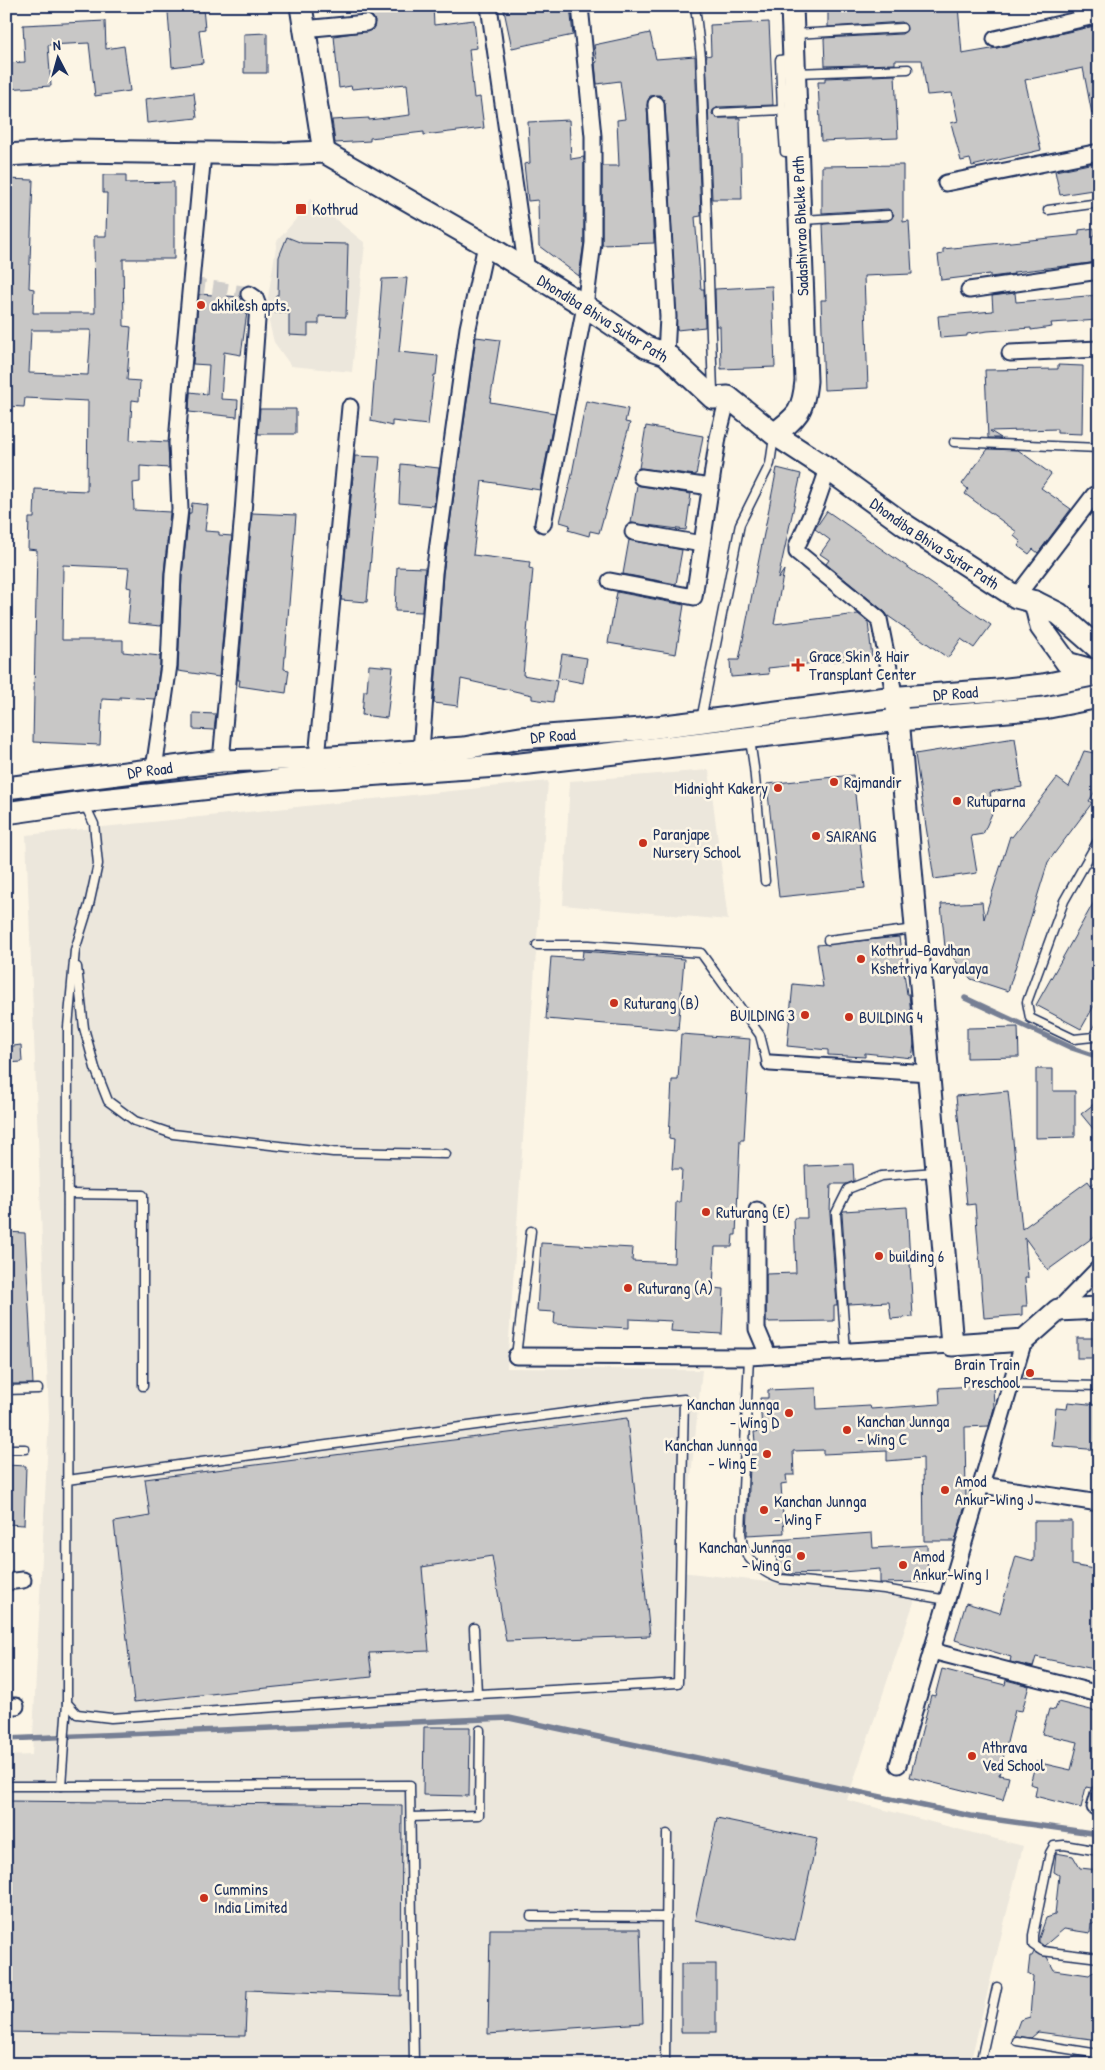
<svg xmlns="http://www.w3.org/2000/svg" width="1105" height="2070" font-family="'Patrick Hand',sans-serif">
<rect width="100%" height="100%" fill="#fcf5e5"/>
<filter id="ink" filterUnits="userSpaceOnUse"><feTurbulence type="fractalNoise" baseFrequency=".02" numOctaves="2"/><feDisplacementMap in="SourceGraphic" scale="10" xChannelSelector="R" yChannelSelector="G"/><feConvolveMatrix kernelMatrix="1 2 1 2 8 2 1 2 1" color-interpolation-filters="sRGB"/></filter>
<g filter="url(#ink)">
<!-- built -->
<g fill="#ece7dc">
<polygon points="310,199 365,243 352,372 291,366 274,342 266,310 277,241 297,218"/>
<polygon points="709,770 728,920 563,905 570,781"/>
<polygon points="548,781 507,1368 702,1370 681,1572 915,1599 847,1800 1023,1846 970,2064 6,2064 6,1756 32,1755 49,1417 26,835"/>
</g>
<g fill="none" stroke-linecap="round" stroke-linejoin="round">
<!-- stream -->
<g stroke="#767f94" stroke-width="5.5">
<polyline points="965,998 1072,1048 1099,1057"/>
<polyline points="6,1739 509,1718 971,1816 1099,1834"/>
</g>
</g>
<!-- building -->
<g fill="#c8c7c6" stroke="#1b2f5e" fill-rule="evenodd">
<polygon points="366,6 433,6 434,25 474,20 477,48 469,49 474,98 480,97 484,128 424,135 424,132 370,138 370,141 335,143 332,120 369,118 369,120 410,115 407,84 352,89 351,86 339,88 334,36 372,30 375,22 373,17 367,14"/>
<polygon points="503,6 570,6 573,35 512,48"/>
<polygon points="828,6 958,6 962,54 997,48 1099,25 1099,114 1092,114 1083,68 1025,80 1041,150 972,166 970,159 961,161 951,123 958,121 952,93 927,95 922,60 895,60 895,64 825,66 824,38 902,34 907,30 906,25 902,22 828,27"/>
<polygon points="203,8 205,29 199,30 203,63 172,67 168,12"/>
<polygon points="105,21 106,49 124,46 130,91 95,96 89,43 48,45 51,86 6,89 6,63 25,62 23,25"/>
<polygon points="769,22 773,105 718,107 713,110 712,114 716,118 740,118 742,199 712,199 706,56 711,55 710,25"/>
<polygon points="267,33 267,73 244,73 244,34"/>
<polygon points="650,33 656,59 695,56 701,216 695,217 701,289 704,289 705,327 677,330 665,103 660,95 650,96 647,105 654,243 602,245 602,166 619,166 617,120 625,119 620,81 597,84 595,63 597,62 594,45"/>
<polygon points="895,75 898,138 821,141 818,82 825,82 825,78"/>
<polygon points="194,93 197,118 147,123 145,99"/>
<polygon points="569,120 571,159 584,157 584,242 579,276 539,246 538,200 528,201 524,164 530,163 528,122"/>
<polygon points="1099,162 1099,189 1060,195 1055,171"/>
<polygon points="903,165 903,222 909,221 912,274 864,276 868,388 824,390 821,300 826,300 823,224 888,221 894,215 892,212 888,209 822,213 822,166"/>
<path d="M103,175H126V183L174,182V259H123L124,326L131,327L127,380L140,381L139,401L132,400L130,440L168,442L169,468L140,466V482L133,483L134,510L170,512L164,573L161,626L128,623L131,588L127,587L129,568L63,565L62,640H123V652L160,656V664L155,699L120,697V700L102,699L100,745L33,742L37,550L28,549L29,518H34L35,489L87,491L88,401L25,398L24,407L6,406V179L33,180L29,288L34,289L33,313H95L94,236H106L107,193H103ZM31,330H91L88,375L29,373Z"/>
<polygon points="1094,228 1095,240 1099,240 1099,262 1014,272 1014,274 990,277 990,274 941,280 938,255 943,254 943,249 1079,235 1079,230"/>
<polygon points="287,237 302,243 348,244 346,317 319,316 319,324 308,324 308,336 289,335 289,313 275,313 276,295 278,295 279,257"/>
<polygon points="407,278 399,352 438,356 436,375 434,375 428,425 392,421 392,426 371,421 382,279"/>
<polygon points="772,286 775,367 721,369 720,326 716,326 715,289"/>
<polygon points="1015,293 1016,302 1099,295 1099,320 1051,323 1052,327 1031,330 1031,328 988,331 967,334 967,336 940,338 938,316 993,311 992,296"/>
<polygon points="199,294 240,297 248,305 241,355 224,352 221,399 238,400 237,417 189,412 190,392 207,394 209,365 193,364"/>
<polygon points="476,337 500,340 490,402 555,413 540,490 482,481 473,555 530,562 529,568 533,569 523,675 557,681 553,702 532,699 532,695 461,679 458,706 434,703 443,574"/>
<polygon points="1058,365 1083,366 1082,434 1057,433 1057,429 990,431 1001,438 988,438 985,370 1058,369"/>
<polygon points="586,401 628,409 625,422 630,423 599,533 590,531 589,536 568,530 570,525 560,522 571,479"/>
<polygon points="260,409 296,409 296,434 258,434"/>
<polygon points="646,426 703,436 696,475 639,468"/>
<polygon points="988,449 1018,450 1051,474 1041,488 1071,509 1038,553 1033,549 1029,554 1018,546 1021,542 1014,536 1017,532 965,494 968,489 962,484"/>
<polygon points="355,456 380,457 367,602 341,600"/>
<polygon points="401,464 439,468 434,506 399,503"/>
<polygon points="777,468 801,474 778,579 784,570 774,624 858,614 868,622 872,657 768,668 769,674 731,677 730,660 739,660"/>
<polygon points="637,485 691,494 686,530 631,523"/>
<polygon points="192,503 208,505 205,531 219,532 219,535 232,536 219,677 178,671 182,575 189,513 191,513"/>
<polygon points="827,511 991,625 974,648 961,639 948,658 888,616 885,612 826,564 829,560 820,554 830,540 815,529"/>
<polygon points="252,513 296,515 284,669 289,670 286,693 239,686 240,680 238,680"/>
<polygon points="629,540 682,550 676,584 623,574"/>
<polygon points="397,567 425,568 422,612 395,611"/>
<polygon points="617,592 684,605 676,654 608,643"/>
<polygon points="562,654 587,658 583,683 558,678"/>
<polygon points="369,665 393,667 387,718 362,715 364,691 367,691"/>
<polygon points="193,713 216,714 214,730 193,729"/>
<polygon points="1015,738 1022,787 990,792 993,811 983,834 971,836 977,873 934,879 915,754"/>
<polygon points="1084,751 1099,754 1099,785 1089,801 1092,803 1048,862 1008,991 971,979 945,948 941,904 982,902 984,919 1010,836 1012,837 1057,778 1069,787"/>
<polygon points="853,775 865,888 779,897 767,784"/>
<polygon points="1099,893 1099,997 1081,1029 1036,1005"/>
<polygon points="899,937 907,994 909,994 914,1044 912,1058 865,1053 865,1057 828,1055 828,1050 787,1046 793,984 823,987 817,945"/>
<polygon points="583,951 684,959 678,1030 546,1019 551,957 582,959"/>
<polygon points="1018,1027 1019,1057 967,1058 967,1028"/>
<polygon points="681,1034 750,1039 744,1140 740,1140 736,1235 733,1235 732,1247 715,1247 713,1288 724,1289 722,1334 671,1331 672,1321 629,1319 629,1328 554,1324 555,1312 537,1311 541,1243 633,1248 632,1261 674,1263 676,1202 680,1202 682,1169 672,1169 674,1140 669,1139 672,1080 678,1080"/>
<polygon points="21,1045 22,1062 6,1063 6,1047"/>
<polygon points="1036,1069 1053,1069 1053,1091 1075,1091 1075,1137 1036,1138"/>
<polygon points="1008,1091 1022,1229 1088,1181 1091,1185 1099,1179 1099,1233 1048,1270 1025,1238 1028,1278 1025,1278 1027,1306 1022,1306 1022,1315 984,1318 975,1204 967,1205 956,1096"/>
<polygon points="1099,1100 1099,1136 1081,1114"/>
<polygon points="853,1164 854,1181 846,1184 831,1184 830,1213 837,1305 834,1305 834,1321 766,1322 766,1274 796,1273 794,1218 807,1218 805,1166"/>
<polygon points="907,1207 913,1317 891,1319 889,1302 848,1304 842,1214 843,1211"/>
<polygon points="6,1232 25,1233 33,1384 6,1384"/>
<rect x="1077" y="1338" width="22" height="20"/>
<polygon points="993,1385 994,1408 989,1426 965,1427 966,1498 964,1498 964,1509 955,1541 924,1541 923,1458 887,1461 887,1451 823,1454 823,1450 793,1451 794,1475 786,1475 787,1483 781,1484 784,1533 747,1535 751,1443 755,1442 754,1432 762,1431 760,1398 768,1398 768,1390 816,1388 817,1409 870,1406 871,1409 940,1404 939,1388"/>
<polygon points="1068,1402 1099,1405 1099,1450 1052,1446 1056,1408 1067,1409"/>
<polygon points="627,1418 650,1636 506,1641 492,1556 422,1567 429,1651 369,1653 372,1677 134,1702 114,1522 150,1516 145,1479"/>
<polygon points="6,1465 26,1466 24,1525 6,1524"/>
<polygon points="1034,1521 1072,1521 1072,1565 1099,1570 1099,1670 1036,1657 1033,1667 1010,1662 1011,1657 955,1640 966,1603 1000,1613 1016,1556 1034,1561"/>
<polygon points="872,1533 873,1548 927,1545 928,1582 880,1583 880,1569 829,1573 783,1574 777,1572 776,1540"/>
<polygon points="942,1669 1005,1685 1006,1680 1029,1686 1022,1711 1015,1710 999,1775 1009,1777 1003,1800 910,1777 931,1695 935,1696"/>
<polygon points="1058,1702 1099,1712 1095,1730 1099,1731 1099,1766 1094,1785 1091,1788 1086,1787 1081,1808 1035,1796 1037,1786 1030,1784 1036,1762 1071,1770 1078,1742 1042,1734 1049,1709 1055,1710"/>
<polygon points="424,1727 470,1727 469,1796 423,1795"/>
<polygon points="6,1801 402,1805 401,1996 247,1990 245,2036 6,2032"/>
<polygon points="717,1818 817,1839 795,1941 695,1920"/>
<polygon points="1056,1853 1073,1856 1080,1868 1099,1870 1099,1924 1091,1923 1090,1933 1064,1929 1044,1946 1039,1942 1039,1938 1046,1918 1055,1915 1059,1875 1054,1872"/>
<polygon points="490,1929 640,1929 643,2023 488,2034"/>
<polygon points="1034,1952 1047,1957 1054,1970 1089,1975 1099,1968 1099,1998 1094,2028 1099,2033 1099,2040 1038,2032 1031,2038 1014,2036 1020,2020 1030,2017 1033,1977 1028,1974 1030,1956 1032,1956"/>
<rect x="681" y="1964" width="35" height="68"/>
<polygon points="1076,2056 1094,2059 1092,2064 1065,2064"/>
</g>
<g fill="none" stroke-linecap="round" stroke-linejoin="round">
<!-- street-tunnel -->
<polyline stroke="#cfcdca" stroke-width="15" stroke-dasharray="15 8" stroke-linecap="butt" points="190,285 249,294"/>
<!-- lane casing -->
<g stroke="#1b2f5e" stroke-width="11">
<g id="lane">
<polyline points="695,6 701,57 713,391"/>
<polyline points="795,34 902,28"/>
<polyline points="796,73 908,69"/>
<polyline points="782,110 780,60 793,58"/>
<polyline points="718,113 782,110 785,152 796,152"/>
<polyline points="1048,210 1099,203"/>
<polyline points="802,220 888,215"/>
<polyline points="954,442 1099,448"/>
<polyline points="701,720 740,524 770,464 774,437"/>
<polyline points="750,740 754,767 765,881"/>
<polyline points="1099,839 1064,901 1027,1002 1030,1018 1074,1039 1093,1037 1099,1027"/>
<polyline points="828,940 915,929"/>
<polyline points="537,945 589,945 701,953 760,1035 767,1063 770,1063"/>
<polyline points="77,967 84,1028 95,1068 108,1101 135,1121 173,1134 333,1152 446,1154"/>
<polyline points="68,1194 143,1195 143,1386"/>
<polyline points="846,1351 836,1213 848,1189 881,1176 936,1172"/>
<polyline points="516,1356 531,1231"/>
<path d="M749,1357L741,1533C742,1538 742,1544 744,1549C749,1563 767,1575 781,1579L884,1589L947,1600"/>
<polyline points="1011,1384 1099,1386"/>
<polyline points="6,1390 38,1389"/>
<polyline points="6,1449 25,1449"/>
<polyline points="67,1480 617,1406 684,1399 678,1683 442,1696 111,1718 77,1714 67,1703 68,1027 75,950 89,905 98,864 94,824 84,803"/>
<polyline points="474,1628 477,1694"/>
<polyline points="6,1786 61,1786 67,1703"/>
<polyline points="61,1786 410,1785 414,2064"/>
<polyline points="411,1817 479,1815 480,1730"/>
<polyline points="1099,1851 1064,1845 1054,1846 1050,1853 1033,1935 1033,1945 1042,1951 1099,1958"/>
<polyline points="531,1916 667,1917"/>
<polyline points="1017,2041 1099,2054"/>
<polyline points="6,2063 46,2064"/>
<polyline points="665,2064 667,1834"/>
<polyline points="980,2064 997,1987"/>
</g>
</g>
<!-- street casing -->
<g stroke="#1b2f5e" stroke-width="19">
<g id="street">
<polyline points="489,6 527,271"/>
<polyline points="303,29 366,23"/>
<polyline points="995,39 1099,15"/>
<polyline points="656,104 668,317 666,354"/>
<polyline points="946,183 1099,152"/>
<polyline points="969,290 1099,271"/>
<polyline points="1010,353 1099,349"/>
<polyline points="828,469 816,504 797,546 797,552 879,619 895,698"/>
<polyline points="641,477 711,487"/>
<polyline points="543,524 585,306 593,243 593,136 580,6"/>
<polyline points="633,532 702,544"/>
<polyline points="610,581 694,597 718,437 728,397"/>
<polyline points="1016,597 1094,495"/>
<polyline points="421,751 434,573 468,328 486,245"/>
<polyline points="317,758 350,407"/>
<polyline points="221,761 243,513 258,306 255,298 249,294"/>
<polyline points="154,769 169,665 173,574 180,509 177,443 182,379 203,153"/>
<polyline points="770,1063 929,1073"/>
<polyline points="757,1210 757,1329 768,1355"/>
<polyline points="1058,1310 1099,1268"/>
<polyline points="516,1356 749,1357 952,1345"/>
<polyline points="982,1485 1099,1503"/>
<polyline points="6,1582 23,1580"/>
<polyline points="932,1651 1099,1694"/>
<polyline points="6,1706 16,1706"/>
<polyline points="898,1765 1024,1340"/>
<polyline points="1095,1807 1099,1793"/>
</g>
</g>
<!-- secondary casing -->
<g stroke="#1b2f5e" stroke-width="25">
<g id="secondary">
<polyline points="301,6 324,152"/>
<path id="s1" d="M6,155L74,151L277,154L324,152L486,245L585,306L646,347L666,354L713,398L728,397L774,434L828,469L905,525L1016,597L1035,602"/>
<path d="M774,434C798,416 803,412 806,381L792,6"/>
<polyline points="1099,672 1067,663 1041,627 1035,602 1059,614 1099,649"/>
<polyline points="897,706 952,1345 1024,1340 1058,1310 1099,1308"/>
<path id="s2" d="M6,788L221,761L317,758L464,748L520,738L641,729L887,698L998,690L1043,685L1098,674"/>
<polyline points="6,813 83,802 294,779 322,778 512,765 899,720 1044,708 1099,697"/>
</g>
</g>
<!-- lane -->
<use href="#lane" stroke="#fcf5e5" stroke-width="8"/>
<!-- street -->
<use href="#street" stroke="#fcf5e5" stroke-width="15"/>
<!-- secondary -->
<use href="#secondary" stroke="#fcf5e5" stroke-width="21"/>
</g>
</g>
<!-- markers -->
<g fill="#c8321e" stroke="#fcf5e5" stroke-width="2">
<rect x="295" y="203" width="12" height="12" rx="2.5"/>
<circle cx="201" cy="305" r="5"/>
<path d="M795.5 657.5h5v5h5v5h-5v5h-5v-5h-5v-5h5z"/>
<circle cx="834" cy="782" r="5"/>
<circle cx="778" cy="788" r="5"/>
<circle cx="957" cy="801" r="5"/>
<circle cx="816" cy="836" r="5"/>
<circle cx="643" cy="843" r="5"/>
<circle cx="861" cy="959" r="5"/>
<circle cx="614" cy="1003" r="5"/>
<circle cx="805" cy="1015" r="5"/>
<circle cx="849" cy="1017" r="5"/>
<circle cx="706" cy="1212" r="5"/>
<circle cx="879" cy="1256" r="5"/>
<circle cx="628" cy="1288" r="5"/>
<circle cx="1030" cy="1373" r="5"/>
<circle cx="789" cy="1413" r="5"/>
<circle cx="847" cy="1430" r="5"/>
<circle cx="767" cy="1454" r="5"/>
<circle cx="945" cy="1490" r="5"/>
<circle cx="764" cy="1510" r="5"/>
<circle cx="801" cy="1556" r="5"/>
<circle cx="903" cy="1565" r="5"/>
<circle cx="972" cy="1756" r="5"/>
<circle cx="204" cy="1898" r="5"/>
</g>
<g text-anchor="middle" stroke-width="5" stroke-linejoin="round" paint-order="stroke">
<!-- poi labels -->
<g font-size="16" fill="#1b2f5e" stroke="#fcf5e5" text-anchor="start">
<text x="312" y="215">Kothrud</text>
<text x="211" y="311">akhilesh apts.</text>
<text x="809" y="662">Grace Skin &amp; Hair<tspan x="809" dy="18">Transplant Center</tspan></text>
<text x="844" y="788">Rajmandir</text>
<text x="768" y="794" text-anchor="end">Midnight Kakery</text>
<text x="967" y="807">Rutuparna</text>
<text x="653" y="840">Paranjape<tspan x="653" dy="18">Nursery School</tspan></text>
<text x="826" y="842">SAIRANG</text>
<text x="871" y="956">Kothrud-Bavdhan<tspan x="871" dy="18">Kshetriya Karyalaya</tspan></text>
<text x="624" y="1009">Ruturang (B)</text>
<text x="795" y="1021" text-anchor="end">BUILDING 3</text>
<text x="859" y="1023">BUILDING 4</text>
<text x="716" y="1218">Ruturang (E)</text>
<text x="889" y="1262">building 6</text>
<text x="638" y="1294">Ruturang (A)</text>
<text x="1020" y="1370" text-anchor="end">Brain Train<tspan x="1020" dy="18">Preschool</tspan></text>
<text x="779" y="1410" text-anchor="end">Kanchan Junnga<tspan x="779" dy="18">- Wing D</tspan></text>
<text x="857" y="1427">Kanchan Junnga<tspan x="857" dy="18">- Wing C</tspan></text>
<text x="757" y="1451" text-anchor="end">Kanchan Junnga<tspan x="757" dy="18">- Wing E</tspan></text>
<text x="955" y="1487">Amod<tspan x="955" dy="18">Ankur-Wing J</tspan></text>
<text x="774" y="1507">Kanchan Junnga<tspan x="774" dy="18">- Wing F</tspan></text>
<text x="791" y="1553" text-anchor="end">Kanchan Junnga<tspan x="791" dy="18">- Wing G</tspan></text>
<text x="913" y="1562">Amod<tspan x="913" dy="18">Ankur-Wing I</tspan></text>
<text x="982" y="1753">Athrava<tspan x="982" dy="18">Ved School</tspan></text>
<text x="214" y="1895">Cummins<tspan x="214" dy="18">India Limited</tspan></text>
</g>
<!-- street labels -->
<g font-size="16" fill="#1b2f5e" stroke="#fcf5e5">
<text transform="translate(800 226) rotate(-92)" y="6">Sadashivrao Bhelke Path</text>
<text transform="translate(603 318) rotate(32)" y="6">Dhondiba Bhiva Sutar Path</text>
<text dy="6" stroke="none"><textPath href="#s1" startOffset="1049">Dhondiba Bhiva Sutar Path</textPath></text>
<text dy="6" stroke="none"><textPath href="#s2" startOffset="955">DP Road</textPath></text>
<text dy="6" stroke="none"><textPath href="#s2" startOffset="550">DP Road</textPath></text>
<text dy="6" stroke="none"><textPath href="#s2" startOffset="145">DP Road</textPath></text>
</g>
</g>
<!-- margin -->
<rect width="1105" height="2070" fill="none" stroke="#fcf5e5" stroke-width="25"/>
<rect x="12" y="12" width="1080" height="2045" fill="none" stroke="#1b2f5e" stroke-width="2" filter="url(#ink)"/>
<!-- north arrow -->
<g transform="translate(58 58) rotate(354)" stroke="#fcf5e5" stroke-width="4" paint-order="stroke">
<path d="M0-4L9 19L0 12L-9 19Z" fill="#1b2f5e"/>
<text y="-8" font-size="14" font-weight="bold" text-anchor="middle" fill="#1b2f5e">N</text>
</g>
</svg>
